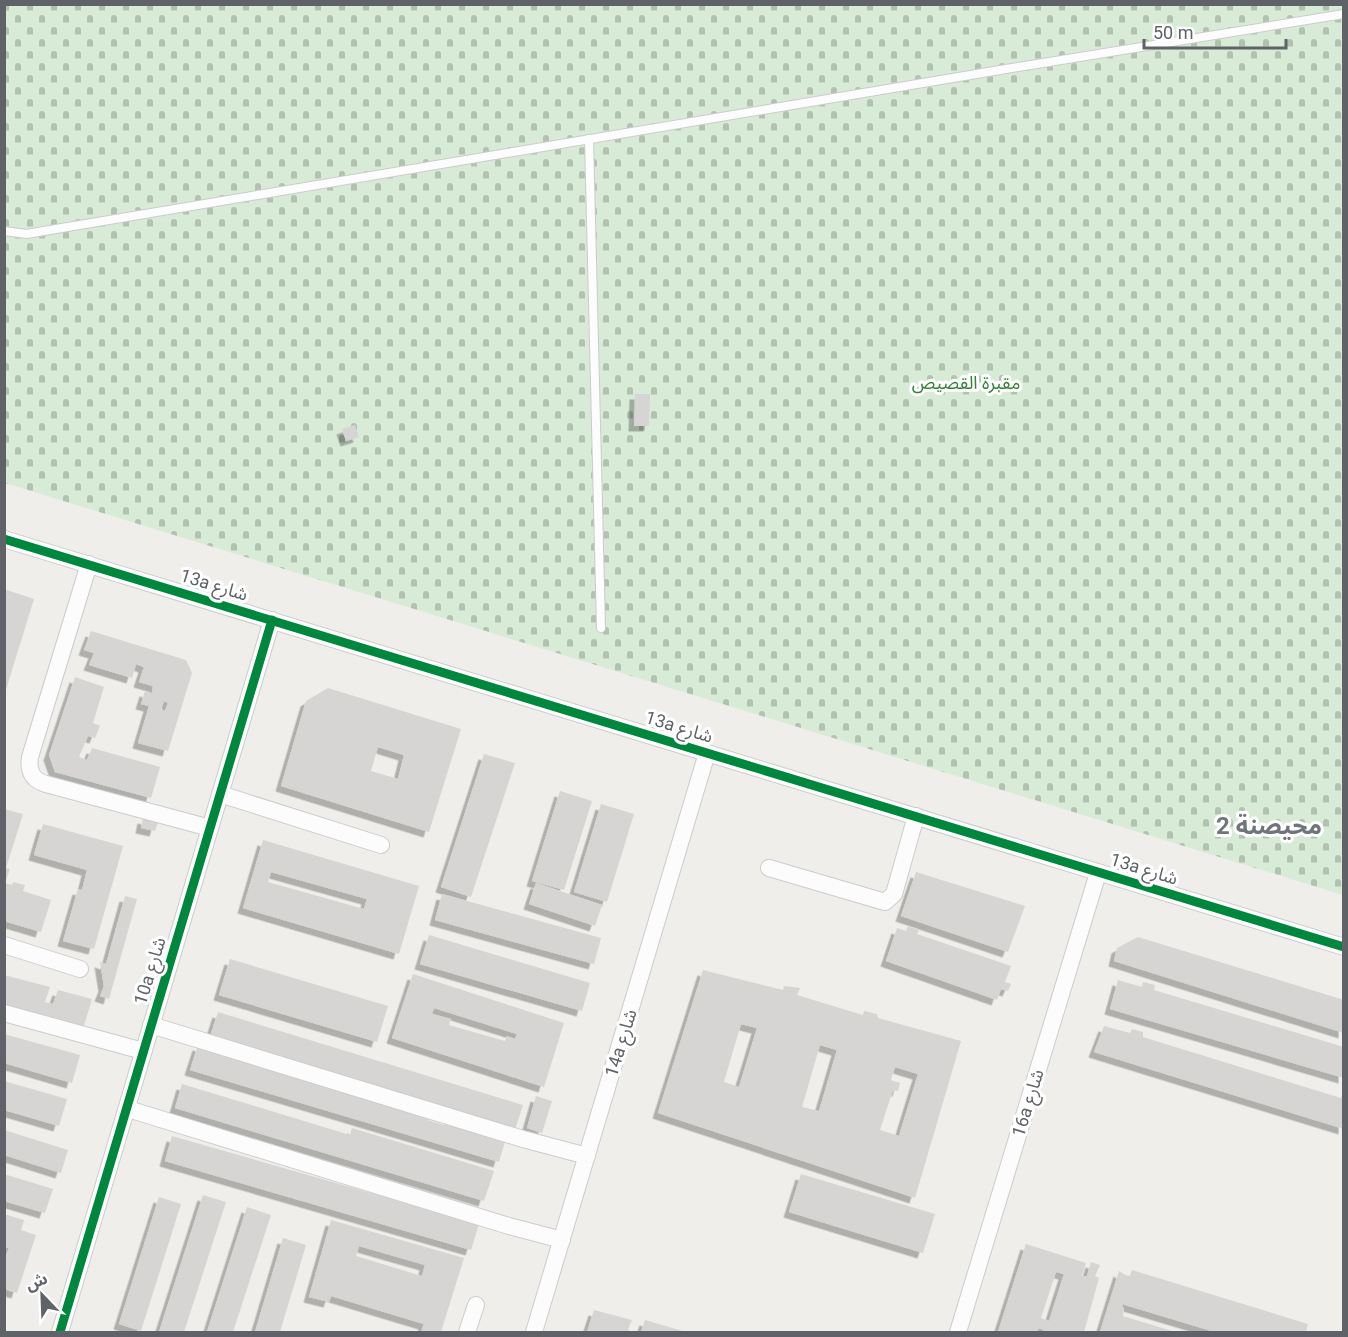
<svg xmlns="http://www.w3.org/2000/svg" width="1348" height="1337" font-family="Roboto,'Noto Sans Arabic',sans-serif">
<defs>
<pattern id="cemetery-stones" width="16" height="16" patternUnits="userSpaceOnUse" patternTransform="scale(1.5)"><rect width="16" height="16" fill="#d8ebd6"/><path d="M2 7V4a2 2 0 0 1 4 0v3zM10 15v-3a2 2 0 0 1 4 0v3z" fill="#b2c2b1"/></pattern>
<filter id="shadow"><feDropShadow dx="-5.5" dy="5.5" stdDeviation="0" flood-color="#0004"/></filter>
</defs>
<rect width="100%" height="100%" fill="#efeeea"/>
<!-- cemetery -->
<polygon fill="url(#cemetery-stones)" points="4,5 1343,5 1343,895 5,483"/>
<!-- building -->
<g fill="#d6d5d3" fill-rule="evenodd" filter="url(#shadow)">
<polygon points="635,394 650,394 649,426 634,426"/>
<polygon points="355,425 359,437 346,441 342,429"/>
<polygon points="4,589 34,599 5,693 4,693"/>
<path d="M91,631L186,660L192,673L168,751L138,743L149,706L141,704L145,691L152,693L153,686L139,682L144,667L136,664L132,678L89,665L94,653L84,650ZM164,701L168,703L165,711L161,710Z"/>
<polygon points="75,677 104,687 93,723 100,726 95,738 88,736 79,757 87,760 92,748 160,767 151,798 55,772 49,755"/>
<path d="M328,688L461,729L429,832L281,786L306,701ZM378,747L404,755L398,779L371,771Z"/>
<polygon points="484,754 515,763 471,897 441,887"/>
<polygon points="560,791 592,801 564,890 532,881"/>
<polygon points="601,804 634,814 607,902 574,892"/>
<polygon points="4,809 23,814 6,868 10,869 5,883 12,885 13,882 25,885 23,891 51,900 41,932 4,921"/>
<polygon points="143,818 158,822 155,831 141,828"/>
<polygon points="43,824 123,846 94,949 63,941 78,889 82,890 87,870 34,855"/>
<path d="M263,840L419,886L399,954L243,908ZM271,872L367,899L364,909L268,882Z"/>
<polygon points="916,872 1025,906 1008,952 901,916"/>
<polygon points="536,883 602,905 595,926 529,904"/>
<polygon points="442,894 601,938 594,964 435,920"/>
<polygon points="125,896 137,899 109,999 100,996 104,986 100,962 106,964"/>
<polygon points="908,926 919,930 917,934 1011,966 1005,982 1011,984 1008,991 1001,989 997,1000 886,961 897,928 906,931"/>
<polygon points="429,935 590,983 582,1011 420,964"/>
<polygon points="1138,937 1344,1000 1344,1033 1114,961 1117,948"/>
<polygon points="230,959 388,1006 377,1042 219,995"/>
<path d="M703,970L783,990L784,986L800,988L797,995L863,1015L864,1011L877,1014L878,1018L961,1041L915,1198L658,1113ZM741,1024L757,1028L739,1087L724,1082ZM820,1045L837,1050L819,1111L802,1107ZM895,1067L918,1074L899,1136L880,1130L893,1090L898,1091L900,1083L891,1080Z"/>
<path d="M413,974L564,1023L544,1087L392,1038ZM434,1008L517,1034L515,1039L507,1036L505,1041L449,1025L451,1019L432,1014Z"/>
<polygon points="4,975 50,987 45,1002 53,1004 58,990 92,999 84,1026 4,1004"/>
<polygon points="1118,980 1142,987 1143,982 1155,985 1154,990 1344,1047 1344,1078 1110,1009"/>
<polygon points="218,1012 523,1105 514,1133 209,1040"/>
<polygon points="1104,1026 1130,1033 1132,1029 1143,1032 1143,1037 1341,1098 1344,1091 1344,1129 1094,1052"/>
<polygon points="4,1034 80,1055 72,1083 4,1063"/>
<polygon points="198,1045 430,1113 428,1120 444,1125 446,1120 506,1138 499,1162 190,1070"/>
<polygon points="4,1081 67,1099 59,1126 4,1110"/>
<polygon points="182,1084 350,1135 352,1128 494,1171 484,1201 175,1108"/>
<polygon points="536,1096 552,1101 542,1133 527,1128"/>
<polygon points="4,1130 68,1150 61,1173 4,1155"/>
<polygon points="172,1136 479,1224 471,1250 165,1161"/>
<polygon points="4,1174 53,1189 45,1213 4,1201"/>
<polygon points="801,1174 935,1214 923,1253 789,1212"/>
<polygon points="203,1195 226,1202 184,1332 159,1332"/>
<polygon points="159,1197 181,1204 141,1331 119,1324"/>
<polygon points="247,1207 271,1215 233,1332 207,1332"/>
<polygon points="4,1214 24,1220 21,1230 36,1235 17,1293 4,1289 4,1260 9,1248 4,1247"/>
<path d="M331,1220L464,1258L441,1332H421L424,1324L331,1296L329,1302L309,1297ZM359,1246L425,1265L422,1276L356,1256Z"/>
<polygon points="283,1238 306,1245 280,1332 255,1332"/>
<path d="M1026,1244L1086,1263L1082,1276H1087L1091,1262L1100,1265L1095,1276L1099,1278L1084,1332H1047L1039,1328L1037,1332H998ZM1056,1272L1064,1274L1049,1321L1041,1318Z"/>
<polygon points="1132,1270 1308,1324 1306,1332 1215,1332 1122,1304 1124,1310 1123,1316 1175,1332 1100,1332 1119,1271 1129,1277"/>
<polygon points="594,1310 632,1320 628,1329 630,1332 587,1332"/>
<polygon points="645,1320 686,1332 641,1332"/>
</g>
<g fill="none" stroke-linecap="round" stroke-linejoin="round">
<!-- lane casing -->
<g stroke="#cbcccc" stroke-width="10">
<g id="lane">
<polyline points="589,139 601,628"/>
<polyline points="4,231 27,234 38,232 1006,69 1344,14"/>
</g>
</g>
<!-- street casing -->
<g stroke="#cbcccc" stroke-width="18">
<g id="street">
<polyline points="4,539 1344,947"/>
<path d="M89,564L30,757C28,771 32,780 46,784L210,828"/>
<polyline points="220,794 381,845"/>
<polyline points="769,868 885,902 894,894 916,816"/>
<polyline points="4,945 80,969"/>
<polyline points="4,1013 143,1051"/>
<polyline points="151,1025 523,1139 587,1156"/>
<polyline points="128,1109 509,1226 562,1240"/>
<polyline points="60,1332 272,620"/>
<polyline points="467,1332 476,1305"/>
<polyline points="534,1332 707,753"/>
<polyline points="958,1332 1098,873"/>
</g>
</g>
<!-- lane -->
<use href="#lane" stroke="#fdfcfc" stroke-width="8"/>
<!-- street -->
<use href="#street" stroke="#fdfcfc" stroke-width="16"/>
<!-- cycleway casing -->
<g stroke="#fff" stroke-width="13">
<g id="cycleway">
<polyline points="4,539 1344,947"/>
<polyline points="60,1332 272,620"/>
</g>
</g>
<!-- cycleway -->
<use href="#cycleway" stroke="#00873e" stroke-width="9"/>
</g>
<g text-anchor="middle" stroke-width="6" stroke-linejoin="round" paint-order="stroke">
<!-- park labels -->
<g font-size="18" fill="#348238" stroke="#fff">
<text x="966" y="389">مقبرة القصيص</text>
</g>
<!-- street labels -->
<g font-size="18" fill="#5f6368" stroke="#fff">
<text transform="translate(214 585) rotate(17)" y="6">13a شارع</text>
<text transform="translate(679 727) rotate(17)" y="6">13a شارع</text>
<text transform="translate(1144 869) rotate(17)" y="6">13a شارع</text>
<text transform="translate(150 971) rotate(-73)" y="6">10a شارع</text>
<text transform="translate(621 1043) rotate(-73)" y="6">14a شارع</text>
<text transform="translate(1028 1103) rotate(-73)" y="6">16a شارع</text>
</g>
<!-- district labels -->
<g font-size="24" font-weight="bold" fill="#70757a" stroke="#fff">
<text x="1269" y="834">محيصنة 2</text>
</g>
</g>
<!-- border -->
<rect width="1348" height="1337" fill="none" stroke="#5f6368" stroke-width="12"/>
<!-- north arrow -->
<g transform="translate(42 1295) rotate(337)" stroke="#ffffff" stroke-width="4.5" paint-order="stroke">
<path d="M0-4.5L10 22L0 15L-10 22Z" fill="#5f6368"/>
<text y="-9" font-size="16" font-weight="bold" text-anchor="middle" fill="#5f6368">ش</text>
</g>
<!-- scale -->
<path d="M1144 39v9h142v-9" fill="none" stroke="#5f6368" stroke-width="3"/>
<text x="1153" y="39" font-size="18" fill="#5f6368" stroke="#ffffff" stroke-width="4.5" paint-order="stroke">50 m</text>
</svg>
